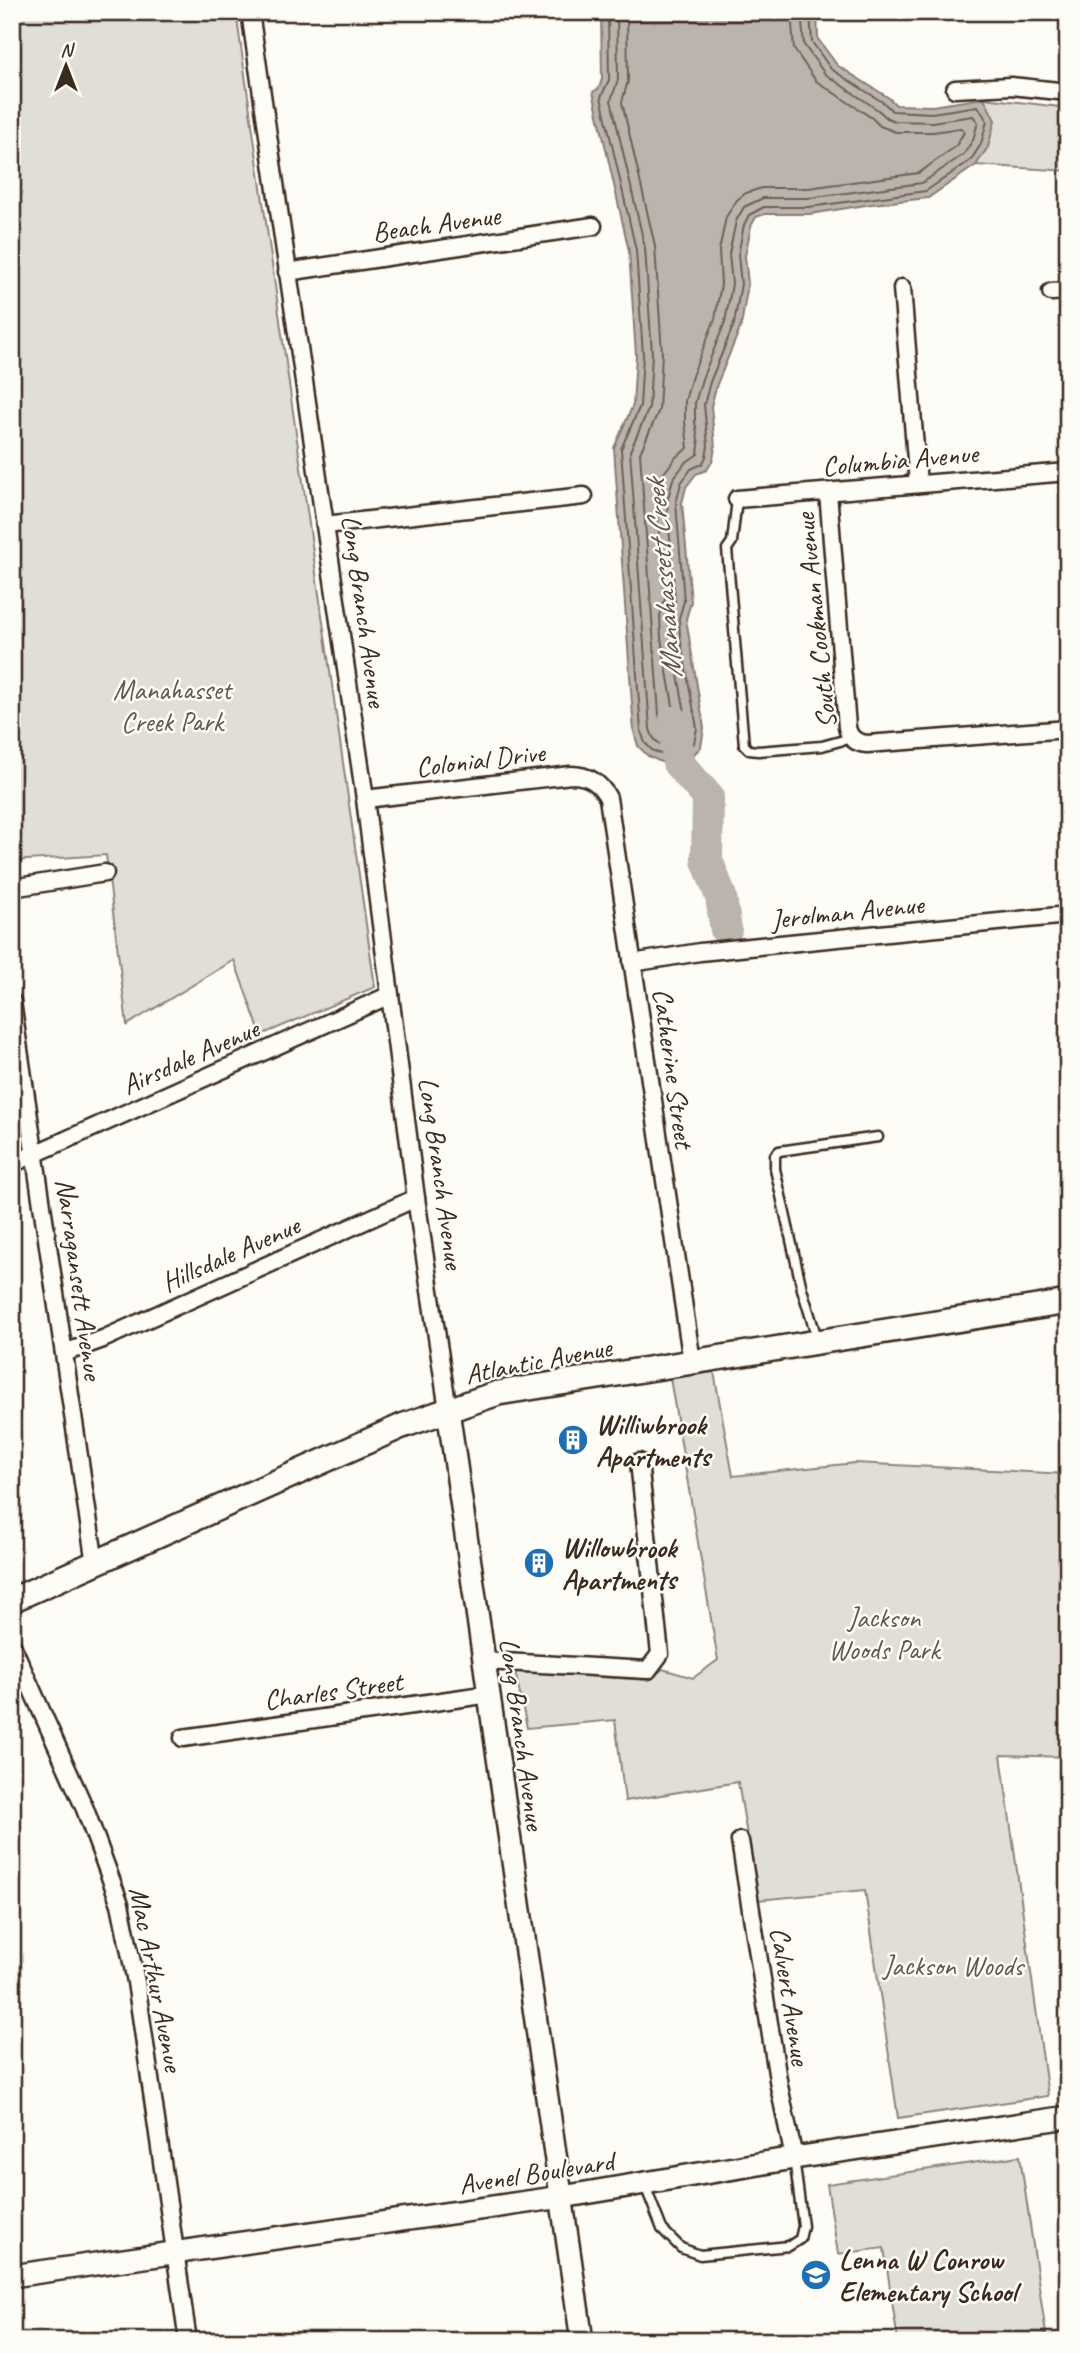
<svg xmlns="http://www.w3.org/2000/svg" width="1080" height="2353" font-family="Caveat,sans-serif">
<rect width="100%" height="100%" fill="#fdfcf7"/>
<filter id="ink" filterUnits="userSpaceOnUse"><feTurbulence type="fractalNoise" baseFrequency=".0143" numOctaves="2"/><feDisplacementMap in="SourceGraphic" scale="14" xChannelSelector="R" yChannelSelector="G"/><feConvolveMatrix kernelMatrix="1 2 1 2 8 2 1 2 1" color-interpolation-filters="sRGB"/></filter>
<g filter="url(#ink)">
<!-- green -->
<g fill="#e1ded7" stroke="#8e847a" stroke-width="2">
<polygon points="12,12 236,12 375,987 261,1035 234,960 127,1025 106,855 12,861"/>
<polygon points="984,98 1068,108 1068,171 976,165"/>
<polygon points="714,1372 733,1476 855,1463 1068,1474 1068,1757 1001,1755 1048,2096 898,2118 865,1890 758,1900 738,1782 625,1801 615,1720 527,1728 515,1671 648,1680 663,1669 693,1678 718,1660 670,1378"/>
<polygon points="1020,2156 1047,2341 898,2341 884,2248 838,2254 827,2184"/>
</g>
<!-- water -->
<polygon fill="#bbb4ad" stroke="#887d74" stroke-width="2" points="601,12 817,12 818,39 837,65 889,98 896,105 932,106 984,98 995,120 988,147 976,165 928,198 872,204 810,214 765,214 756,217 751,226 745,256 748,284 741,326 717,384 711,406 715,447 713,460 707,470 696,474 686,487 682,503 691,602 686,619 704,728 701,747 692,756 678,763 661,762 648,756 638,746 634,732 614,448 633,405 636,355 629,251 593,92 599,88 602,79"/>
<g fill="none" stroke-linecap="round" stroke-linejoin="round">
<!-- shore -->
<g stroke="#6e6157" stroke-width="2">
<polyline points="608,12 609,80 601,97 636,250 643,355 640,406 621,449 641,731 645,743 652,750 663,755 677,756 688,751 694,743 697,728 680,637 679,618 684,601 676,503 681,483 691,469 702,464 706,457 708,446 704,405 710,382 734,324 741,284 738,255 744,225 749,215 764,207 809,207 926,191 971,160 981,144 987,121 978,106 932,113 892,111 884,103 831,69 812,42 810,12"/>
<path d="M617,12L618,80L611,100L645,248L652,354L649,408L630,451L650,729C654,747 672,752 685,740L688,729L671,637L670,617L675,600L667,502L673,479L685,463L698,454L699,445L695,422V403L702,379L725,322L732,284L729,254L736,221L744,207L763,198H808L922,183L964,154L973,140L978,122L973,116L932,122L895,121L887,118L878,110L825,74L804,45L801,12"/>
<polyline points="627,12 628,81 622,102 655,246 662,353 659,410 640,453 660,728 663,734 672,736 676,734 677,728 661,638 660,616 665,599 656,502 664,473 676,457 688,448 685,422 685,401 692,376 715,319 721,284 719,251 726,217 737,200 746,193 762,188 808,188 919,173 956,146 964,132 961,128 933,132 896,132 880,126 872,118 816,81 794,49 791,12"/>
</g>
<!-- river -->
<polyline stroke="#bbb4ad" stroke-width="32" points="674,722 678,763 708,797 707,860 721,897 726,930"/>
<!-- service casing -->
<g stroke="#3b2a1e" stroke-width="13">
<g id="service">
<polyline points="737,499 732,542 727,549 744,745 749,750 758,751 822,746 851,738"/>
<polyline points="817,1338 802,1289 775,1169 775,1155 779,1151 878,1137"/>
<polyline points="644,2183 662,2229 681,2248 700,2255 789,2246 800,2239 803,2226 794,2158"/>
</g>
</g>
<!-- minor casing -->
<g stroke="#3b2a1e" stroke-width="21">
<g id="minor">
<polyline points="250,12 365,799 416,1198 448,1410"/>
<polyline points="955,89 1011,86 1068,92"/>
<polyline points="287,272 593,226"/>
<polyline points="902,288 918,484"/>
<polyline points="1051,292 1068,291"/>
<path d="M828,492L847,727C849,738 856,743 867,744L1068,729"/>
<polyline points="737,499 1068,472"/>
<polyline points="325,525 584,496"/>
<path d="M365,799L571,775C589,775 600,783 608,798L692,1362"/>
<polyline points="12,888 105,873"/>
<polyline points="632,963 700,952 1068,915"/>
<polyline points="12,1002 95,1564"/>
<polyline points="12,1164 390,995"/>
<polyline points="64,1353 103,1339 416,1198"/>
<polyline points="12,1645 85,1809 120,1904 136,1982 188,2341"/>
<polyline points="485,1661 648,1670 660,1654 639,1462"/>
<polyline points="183,1738 490,1694"/>
<polyline points="740,1841 779,2086 794,2158"/>
</g>
</g>
<!-- tertiary casing -->
<g stroke="#3b2a1e" stroke-width="26">
<g id="tertiary">
<polyline points="448,1410 582,2341"/>
<polyline points="12,2276 562,2197 794,2158 1068,2117"/>
</g>
</g>
<!-- secondary casing -->
<g stroke="#3b2a1e" stroke-width="28">
<polyline id="secondary" points="12,1600 402,1426 498,1393 1068,1302"/>
</g>
<!-- service -->
<use href="#service" stroke="#fdfcf7" stroke-width="8"/>
<!-- minor -->
<use href="#minor" stroke="#fdfcf7" stroke-width="16"/>
<!-- tertiary -->
<use href="#tertiary" stroke="#fdfcf7" stroke-width="21"/>
<!-- secondary -->
<use href="#secondary" stroke="#fdfcf7" stroke-width="23"/>
</g>
</g>
<!-- icons -->
<defs>
<g id="building-disc" transform="scale(1.575)"><circle r="9.5" fill="#1f6fb2" stroke="#fdfcf7"/><path d="M-4-6H4V6H1V3H-1V6H-4ZM-2.5-4.3h1.7v1.8h-1.7ZM.8-4.3h1.7v1.8H.8ZM-2.5-1h1.7V.8h-1.7ZM.8-1h1.7V.8H.8Z" fill="#fff"/></g>
<g id="school-disc" transform="scale(1.575)"><circle r="9.5" fill="#1f6fb2" stroke="#fdfcf7"/><path d="M0-5L7-2L0 1L-7-2ZM-4 1L0 2.5L4 1V4Q0 6-4 4Z" fill="#fff"/></g>
</defs>
<g fill-rule="evenodd">
<use href="#building-disc" x="573" y="1440"/>
<use href="#building-disc" x="539" y="1563"/>
<use href="#school-disc" x="816" y="2275"/>
</g>
<g text-anchor="middle" stroke-width="5" stroke-linejoin="round" paint-order="stroke">
<!-- street labels -->
<g font-size="28" fill="#3b2a1e" stroke="#fdfcf7">
<text transform="translate(436 223) rotate(-8)" y="10">Beach Avenue</text>
<text transform="translate(900 459) rotate(-5)" y="10">Columbia Avenue</text>
<text transform="translate(365 611) rotate(82)" y="10">Long Branch Avenue</text>
<text transform="translate(815 621) rotate(-96)" y="10">South Cookman Avenue</text>
<text transform="translate(480 759) rotate(-7)" y="10">Colonial Drive</text>
<text transform="translate(847 911) rotate(-6)" y="10">Jerolman Avenue</text>
<text transform="translate(190 1056) rotate(-24)" y="10">Airsdale Avenue</text>
<text transform="translate(674 1068) rotate(82)" y="10">Catherine Street</text>
<text transform="translate(442 1173) rotate(82)" y="10">Long Branch Avenue</text>
<text transform="translate(230 1253) rotate(-24)" y="10">Hillsdale Avenue</text>
<text transform="translate(80 1279) rotate(82)" y="10">Narragansett Avenue</text>
<text transform="translate(538 1360) rotate(-11)" y="10">Atlantic Avenue</text>
<text transform="translate(333 1690) rotate(-8)" y="10">Charles Street</text>
<text transform="translate(523 1734) rotate(82)" y="10">Long Branch Avenue</text>
<text transform="translate(157 1979) rotate(79)" y="10">Mac Arthur Avenue</text>
<text transform="translate(791 1996) rotate(81)" y="10">Calvert Avenue</text>
<text transform="translate(536 2172) rotate(-9)" y="10">Avenel Boulevard</text>
</g>
<!-- park labels -->
<g font-size="28" fill="#64574c" stroke="#fdfcf7">
<text x="172" y="699">Manahasset<tspan x="172" dy="32">Creek Park</tspan></text>
<text x="884" y="1627">Jackson<tspan x="884" dy="32">Woods Park</tspan></text>
<text x="953" y="1975">Jackson Woods</text>
</g>
<!-- poi labels -->
<g font-size="28" font-weight="bold" fill="#3b2a1e" stroke="#fdfcf7" text-anchor="start">
<text x="596" y="1434">Williwbrook<tspan x="596" dy="32">Apartments</tspan></text>
<text x="562" y="1557">Willowbrook<tspan x="562" dy="32">Apartments</tspan></text>
<text x="839" y="2269">Lenna W Conrow<tspan x="839" dy="32">Elementary School</tspan></text>
</g>
<!-- water labels -->
<g font-size="30" font-style="italic" fill="#615349" stroke="#fdfcf7">
<text transform="translate(663 579) rotate(-95)" y="10">Manahassett Creek</text>
</g>
</g>
<!-- margin -->
<rect width="1080" height="2353" fill="none" stroke="#fdfcf7" stroke-width="42"/>
<rect x="21" y="21" width="1038" height="2311" fill="none" stroke="#3b2a1e" stroke-width="2.5" filter="url(#ink)"/>
<!-- north arrow -->
<g transform="translate(66 66)" stroke="#fdfcf7" stroke-width="5" paint-order="stroke">
<path d="M0-5L12 26L0 18L-12 26Z" fill="#3b2a1e"/>
<text y="-10" font-size="19" font-weight="bold" text-anchor="middle" fill="#3b2a1e">N</text>
</g>
</svg>
